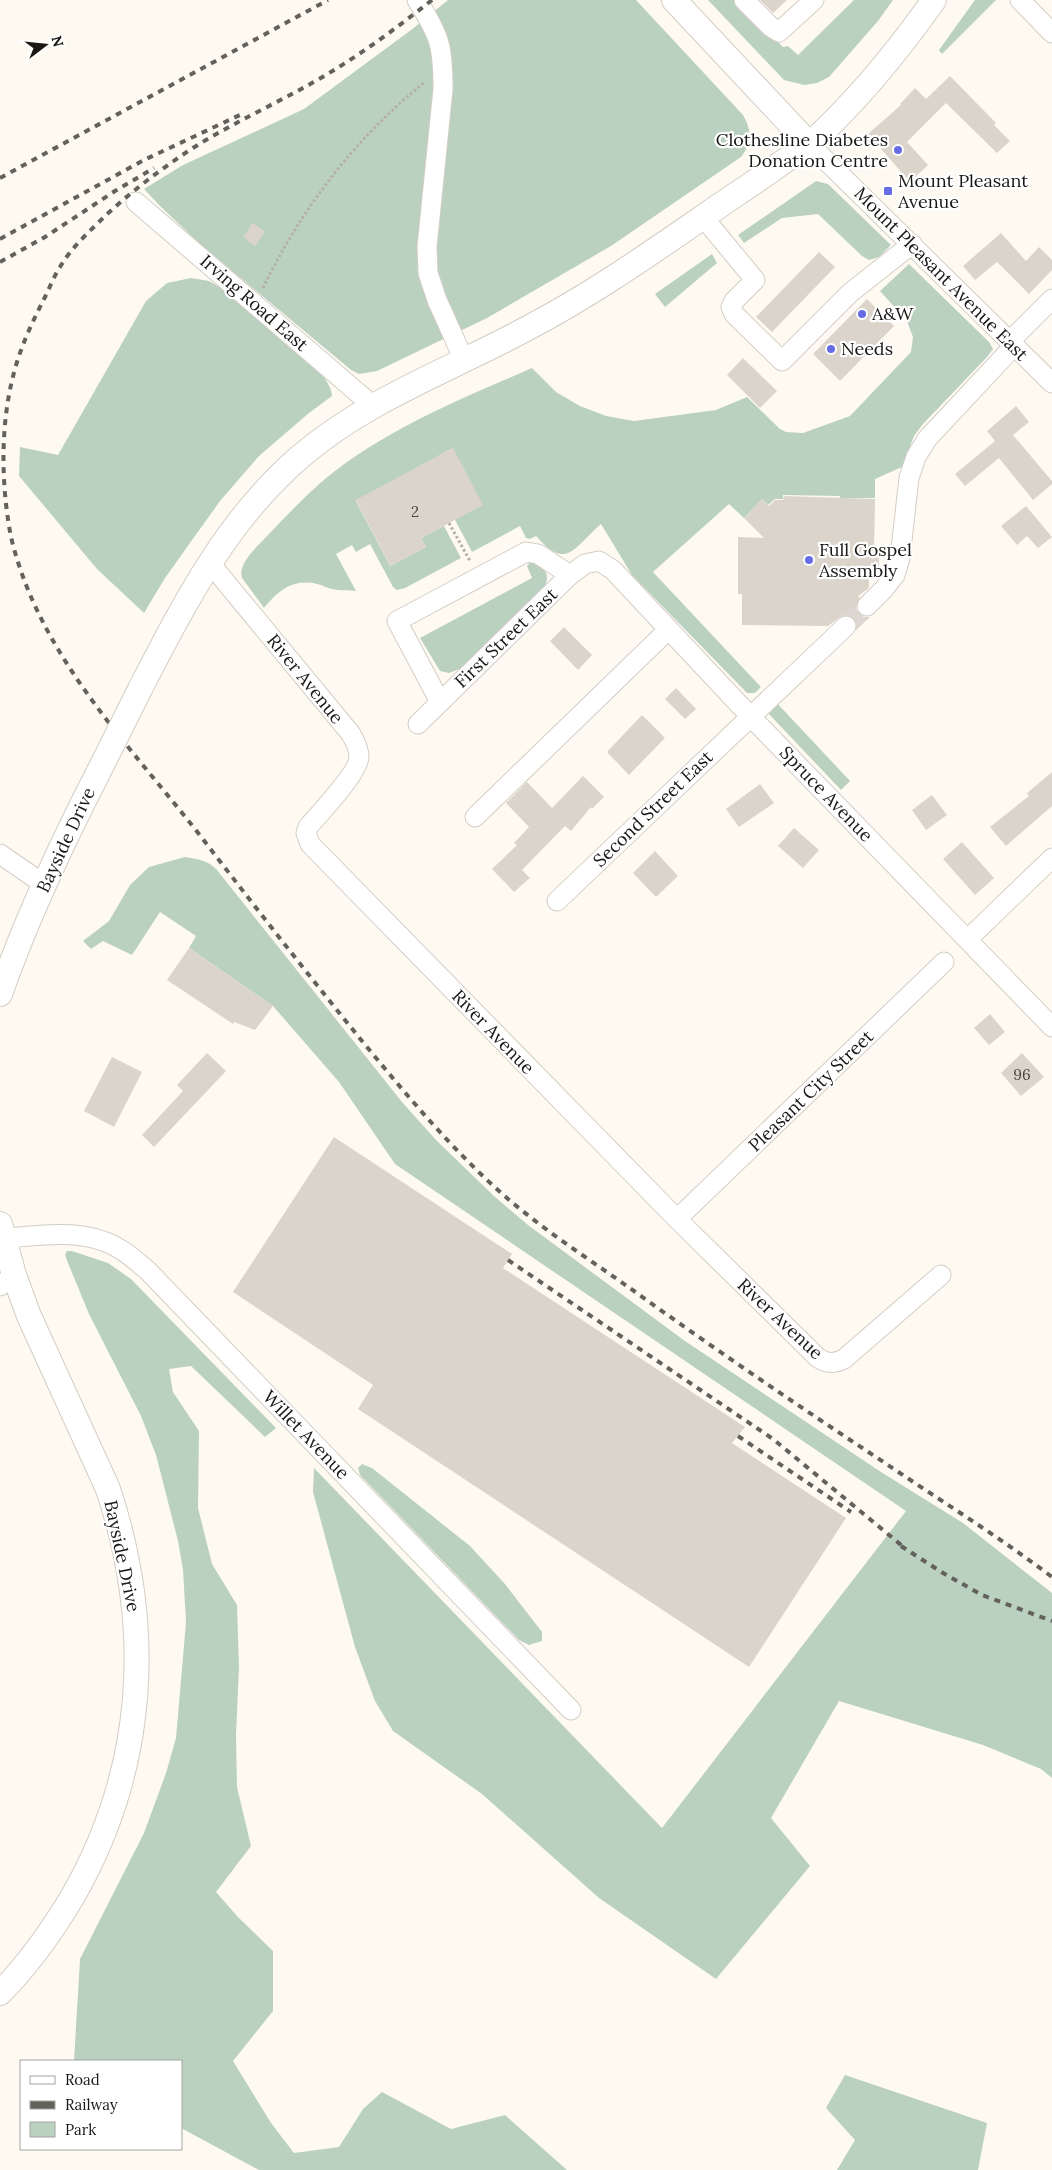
<svg xmlns="http://www.w3.org/2000/svg" width="1052" height="2170" font-family="Lora,serif">
<rect width="100%" height="100%" fill="#fefaf2"/>
<!-- green -->
<g fill="#bbd1c0">
<path d="M448,0H636L743,115C752,130 752,143 741,157L611,246L487,318L377,371L359,374L351,370L200,244L160,206L144,189L183,165L304,109L411,30Z"/>
<polygon points="708,0 736,0 783,47 788,46 798,55 854,0 893,0 878,21 829,77 817,83 804,85 784,80"/>
<polygon points="975,0 996,0 942,54 939,50"/>
<polygon points="816,181 828,184 891,245 879,257 869,260 862,256 818,214 782,218 744,243 738,235"/>
<polygon points="712,254 717,263 665,307 655,294"/>
<path d="M909,264L989,342L993,349L987,357L923,424L914,436L902,467L875,479V498H849L840,503V496L783,495V499H775L768,505L762,499L744,518L729,504L653,572L761,687L755,693H747L632,575L601,524C574,547 567,572 536,536L530,539L526,538L520,526L472,552L455,520L453,448L356,501L390,566L426,547L421,538L444,526L461,558L405,588L397,590L393,587L370,544L356,552L352,545L336,554L356,591C348,590 339,591 332,589C327,588 322,585 317,584C293,578 278,591 264,608L242,578C237,563 259,545 268,535C286,516 305,496 325,479C386,429 461,399 532,368L556,392L580,406L606,416L634,421L716,410L747,397L780,429L786,432L803,433L850,416L911,352L913,337L907,321L880,291Z"/>
<path d="M191,278L209,281L223,289C246,307 333,369 332,396L309,413L259,456L220,501L165,578L144,613L97,569L19,476L20,447L58,455L146,301L167,283Z"/>
<path d="M530,562C545,564 552,576 543,589L462,668L449,673L440,671L420,638L532,578L527,566Z"/>
<polygon points="775,701 850,781 841,790 767,712"/>
<path d="M185,857C197,859 208,860 217,870L402,1102L436,1140L494,1196L528,1225L685,1341L881,1472L963,1523L1052,1593V1778L1041,1769L983,1745L839,1701L771,1818L810,1866L716,1979L599,1898L482,1794L393,1731L375,1701L355,1647L313,1492L314,1468L662,1828L906,1511L395,1164L339,1082L273,1006L189,948L196,936L160,912L132,955L103,941L91,949L83,941L109,921L130,885L149,867Z"/>
<polygon points="67,1251 72,1251 108,1263 131,1279 276,1428 265,1437 191,1366 169,1369 173,1392 199,1431 198,1508 212,1564 237,1605 239,1667 236,1735 237,1787 251,1846 216,1892 237,1916 273,1951 273,2011 233,2061 271,2123 294,2153 339,2147 363,2109 382,2092 451,2129 505,2115 567,2170 259,2170 181,2128 181,2061 74,2061 80,1959 144,1833 166,1773 176,1738 186,1622 183,1570 178,1541 156,1455 141,1416 89,1314 68,1263 65,1255"/>
<polygon points="362,1464 372,1468 470,1546 505,1584 542,1632 542,1641 529,1645 519,1640 360,1475 358,1468"/>
<polygon points="845,2075 987,2123 978,2170 837,2170 855,2140 826,2108"/>
</g>
<!-- building -->
<g fill="#dbd4cb">
<polygon points="760,0 787,0 773,13"/>
<polygon points="950,76 996,123 994,125 1010,141 997,153 946,103 907,142 928,165 910,182 868,134 901,105 900,104 915,88 926,99"/>
<polygon points="253,223 265,232 255,246 243,237"/>
<polygon points="1001,233 1026,261 1039,247 1052,260 1052,270 1029,294 997,262 975,280 963,266"/>
<polygon points="819,252 835,267 772,332 756,317"/>
<polygon points="867,299 894,326 840,381 813,354"/>
<polygon points="743,358 777,391 760,408 727,375"/>
<polygon points="1016,406 1029,422 1013,435 1052,481 1052,484 1033,500 999,458 965,486 955,474 995,441 987,431"/>
<polygon points="453,448 483,505 421,538 426,547 390,566 356,500"/>
<polygon points="784,496 875,499 874,552 879,552 879,568 869,575 869,588 858,596 860,598 856,608 859,614 864,617 870,617 856,630 857,623 849,615 843,615 828,626 742,625 742,594 738,594 738,537 764,538 744,518 762,499 769,506 775,500 783,500"/>
<polygon points="1026,506 1052,537 1038,548 1027,536 1017,545 1001,526"/>
<polygon points="564,627 592,655 578,670 550,641"/>
<polygon points="676,688 696,709 685,719 665,699"/>
<polygon points="642,715 665,738 629,775 607,752"/>
<polygon points="1052,772 1052,806 1006,846 990,827 1029,796 1027,793"/>
<polygon points="583,776 604,797 592,809 591,807 571,831 565,826 522,870 530,878 514,892 492,869 517,845 514,843 529,827 506,803 527,782 552,808"/>
<polygon points="760,784 774,803 739,827 726,809"/>
<polygon points="932,795 947,815 926,830 912,810"/>
<polygon points="794,828 819,850 803,868 778,846"/>
<polygon points="962,842 994,878 975,895 943,859"/>
<polygon points="655,851 678,876 656,897 633,873"/>
<polygon points="189,948 273,1006 255,1030 234,1022 233,1024 167,980"/>
<polygon points="990,1014 1005,1032 989,1045 974,1028"/>
<polygon points="207,1053 226,1071 154,1147 142,1135 183,1091 177,1085"/>
<polygon points="1022,1053 1044,1077 1021,1096 1001,1073"/>
<polygon points="112,1057 142,1072 114,1127 84,1111"/>
<polygon points="334,1137 512,1254 503,1268 745,1427 732,1443 846,1518 749,1667 358,1409 373,1385 233,1292"/>
</g>
<g fill="none" stroke-linecap="round" stroke-linejoin="round">
<!-- minor-tunnel -->
<polyline stroke="#dcd8d1" stroke-width="19" stroke-dasharray="19 9" stroke-linecap="butt" points="846,626 867,606"/>
<!-- minor casing -->
<g stroke="#d3cdc4" stroke-width="21">
<g id="minor">
<path d="M417,0C440,36 443,46 443,89L427,247L428,273L437,300L464,360"/>
<polyline points="744,0 771,27 779,32 814,0"/>
<polyline points="1020,0 1052,33"/>
<polyline points="809,144 1052,383"/>
<polyline points="136,202 372,405"/>
<polyline points="703,217 755,280 734,301 731,307 734,314 782,361 850,293 912,244"/>
<polyline points="1010,341 1052,299"/>
<path d="M209,562L351,734C355,741 359,749 359,757C359,772 320,813 308,827L306,833L310,844L677,1219L817,1357C826,1364 834,1364 844,1359L941,1275"/>
<polyline points="867,606 884,589 895,575 900,558 909,478 916,457 927,439 1014,346"/>
<polyline points="440,702 397,621 526,552 538,554 570,575"/>
<polyline points="418,724 570,575 585,564 599,561 613,570 750,716 1052,1027"/>
<polyline points="475,817 668,630"/>
<polyline points="0,854 45,885"/>
<polyline points="557,901 846,626"/>
<polyline points="968,939 1052,858"/>
<polyline points="677,1219 944,962"/>
<path d="M4,1238C36,1236 73,1230 103,1241C121,1247 134,1259 148,1271L571,1710"/>
<polyline points="0,1286 14,1275"/>
</g>
</g>
<!-- major casing -->
<g stroke="#d3cdc4" stroke-width="26">
<g id="major">
<polyline points="674,0 809,144"/>
<path d="M140,689C184,604 227,519 301,456C368,399 450,370 526,329C595,293 658,248 722,204C741,191 761,178 780,164C790,157 802,151 811,143C857,101 898,51 934,0"/>
<path d="M0,994C27,917 62,843 99,771"/>
<path d="M0,1224L14,1275L29,1316L108,1489C154,1628 146,1768 73,1896C52,1931 29,1964 0,1993"/>
</g>
</g>
<!-- path -->
<g stroke="#b3b0a9" stroke-width="3" stroke-dasharray="2.5 2.5" stroke-linecap="butt">
<path d="M263,288C301,209 356,137 425,82"/>
<polyline points="449,523 470,561"/>
</g>
<!-- minor -->
<use href="#minor" stroke="#fff" stroke-width="19"/>
<!-- major -->
<use href="#major" stroke="#fff" stroke-width="24"/>
<!-- rail -->
<g stroke="#63615c" stroke-width="4" stroke-dasharray="6 6" stroke-linecap="butt">
<path d="M432,0C394,30 355,59 312,83C273,105 231,124 193,148C162,168 132,191 105,216C89,232 71,248 60,267C54,276 50,287 45,297C35,317 25,337 18,359C0,414 0,480 11,537C40,660 135,750 209,847C259,912 310,977 362,1041C405,1093 448,1145 499,1191C540,1228 589,1259 634,1291C716,1350 800,1407 885,1463C941,1501 998,1536 1052,1577"/>
<polyline points="0,178 328,0"/>
<polyline points="0,239 144,160 242,114"/>
<polyline points="0,262 45,237 115,191 154,168"/>
<polyline points="508,1260 773,1439 906,1549"/>
<polyline points="738,1436 851,1512"/>
<polyline points="901,1546 943,1573 982,1595 1052,1621"/>
</g>
<!-- major-bridge casing -->
<g stroke="#d3cdc4" stroke-width="26" stroke-linecap="butt">
<polyline id="major-bridge" points="99,771 140,689"/>
</g>
<!-- major-bridge -->
<use href="#major-bridge" stroke="#fff" stroke-width="24"/>
</g>
<!-- markers -->
<g fill="#666ce5" stroke="#fff" stroke-width="2">
<circle cx="898" cy="150" r="5"/>
<rect x="883" y="186" width="10" height="10" rx="2.5"/>
<circle cx="862" cy="314" r="5"/>
<circle cx="831" cy="349" r="5"/>
<circle cx="809" cy="560" r="5"/>
</g>
<g text-anchor="middle" stroke-width="4.5" stroke-linejoin="round" paint-order="stroke">
<!-- number labels -->
<g font-size="15" fill="#4a4742">
<text x="415" y="517">2</text>
<text x="1022" y="1080">96</text>
</g>
<!-- poi labels -->
<g font-size="18" fill="#1a1815" stroke="#fff" text-anchor="start">
<text x="888" y="146" text-anchor="end">Clothesline Diabetes<tspan x="888" dy="21">Donation Centre</tspan></text>
<text x="898" y="187">Mount Pleasant<tspan x="898" dy="21">Avenue</tspan></text>
<text x="872" y="320">A&amp;W</text>
<text x="841" y="355">Needs</text>
<text x="819" y="556">Full Gospel<tspan x="819" dy="21">Assembly</tspan></text>
</g>
<!-- street labels -->
<g font-size="18" fill="#1a1815" stroke="#fff">
<text transform="translate(941 274) rotate(45)" y="6">Mount Pleasant Avenue East</text>
<text transform="translate(254 303) rotate(41)" y="6">Irving Road East</text>
<text transform="translate(506 638) rotate(-44)" y="6">First Street East</text>
<text transform="translate(305 679) rotate(51)" y="6">River Avenue</text>
<text transform="translate(826 794) rotate(46)" y="6">Spruce Avenue</text>
<text transform="translate(653 809) rotate(-44)" y="6">Second Street East</text>
<text transform="translate(66 840) rotate(-65)" y="6">Bayside Drive</text>
<text transform="translate(493 1032) rotate(46)" y="6">River Avenue</text>
<text transform="translate(811 1091) rotate(-44)" y="6">Pleasant City Street</text>
<text transform="translate(780 1319) rotate(43)" y="6">River Avenue</text>
<text transform="translate(306 1435) rotate(46)" y="6">Willet Avenue</text>
<text transform="translate(122 1556) rotate(78)" y="6">Bayside Drive</text>
</g>
</g>
<!-- legend -->
<rect x="20" y="2060" width="162" height="90" fill="#ffffff" stroke="#a3a3a1"/>
<rect x="30" y="2076" width="25" height="8" fill="#ffffff" stroke="#a3a3a1"/>
<text x="65" y="2085" font-size="15" fill="#1a1815">Road</text>
<rect x="30" y="2101" width="25" height="8" fill="#63615c" stroke="#a3a3a1"/>
<text x="65" y="2110" font-size="15" fill="#1a1815">Railway</text>
<rect x="30" y="2122" width="25" height="15" fill="#bbd1c0" stroke="#a3a3a1"/>
<text x="65" y="2135" font-size="15" fill="#1a1815">Park</text>
<!-- north arrow -->
<g transform="translate(45 45) rotate(74)" stroke="#ffffff" stroke-width="4" paint-order="stroke">
<path d="M0-4L9 19L0 12L-9 19Z" fill="#1a1815"/>
<text y="-8" font-size="14" font-weight="bold" text-anchor="middle" fill="#1a1815">N</text>
</g>
</svg>
